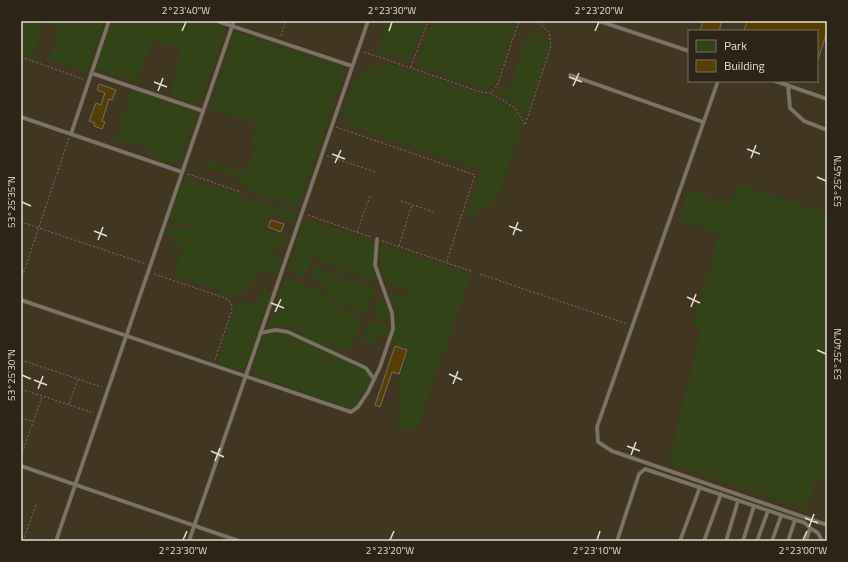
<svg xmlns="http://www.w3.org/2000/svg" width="848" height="562" font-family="'Titillium Web',sans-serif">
<rect width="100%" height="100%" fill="#362e21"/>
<!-- built -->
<path fill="#403622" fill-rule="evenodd" d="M21,21H827V541H21ZM689,31H817V81H689Z"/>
<!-- green -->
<g fill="#334318">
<polygon points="21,21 105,21 89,68 84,71 49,59 60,28 44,23 33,57 21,53"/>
<polygon points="112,21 208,21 225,27 226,29 203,97 193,103 170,96 181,49 154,40 135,83 99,70 97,65"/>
<polygon points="387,21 425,21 411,60 408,63 376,51"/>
<polygon points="432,21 517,21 494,85 487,90 418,66 418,60"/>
<path d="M529,31L548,38L550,45L524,120C519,100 505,104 498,93L500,88L509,90Z"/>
<path d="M238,32L338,65L345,71L298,208C281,202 243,195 236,177L203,165L205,160L245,173L255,145L251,141L256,125L210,108L232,39L234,34Z"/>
<path d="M385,62C408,70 502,96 514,110C519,116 521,123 521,130L496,201L471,217L466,216L481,170L346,124L348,118L341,115V113L360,72Z"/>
<polygon points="132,90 196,112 196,118 179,164 175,165 149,155 149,147 124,140 113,143"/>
<path d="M185,179H190L296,213L293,222L273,214L270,215L265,229L284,237L287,241L286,244L276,247L273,255L282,258L277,273L273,274L259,269C261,282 241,295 230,299L219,294L217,289L175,275L174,272L184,245L181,243L179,248L171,246L174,238L165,234L167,226L189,230L190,224L169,220L181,186Z"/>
<polygon points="737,184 827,213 827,480 816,477 807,510 668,463 701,331 692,325 719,234 679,220 688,190 730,204"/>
<polygon points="308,219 375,243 374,266 377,277 375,280 366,279 316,260 318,252 314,251 304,277 290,272 288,268 303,224"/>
<path d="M383,245L469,274L470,278L418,428L414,431L400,426L396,419L403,398L398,396L399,383L409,349L392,343L396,319L395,308L388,291L409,297L412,292L386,284C382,271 379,260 380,246Z"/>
<polygon points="314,266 375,288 375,291 367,310 363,313 359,313 333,298 327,292 326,285 312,278"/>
<path d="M290,279L302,283L303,287H315L342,308L363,320L350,347C329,360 305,331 285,327C280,326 273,329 267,329L284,281Z"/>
<polygon points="262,291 271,294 246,366 240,370 220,364 218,359 236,306 241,301 256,306"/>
<polygon points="381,294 391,317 388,320 377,317 372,313"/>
<polygon points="370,320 390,326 388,337 380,333 376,344 364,341 362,338"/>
<path d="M274,332L290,334L325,352L366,370L372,378C370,385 367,387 363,392C359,396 357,403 355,407L348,408L259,377L255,374L253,368L264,335Z"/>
</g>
<!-- building -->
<g fill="#563e05" stroke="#776e5f">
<polygon points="703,21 722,21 719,31 700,31"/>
<polygon points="747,21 827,21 827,32 818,59 817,31 744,31"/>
<polygon points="99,84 116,90 112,100 109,99 102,121 105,122 102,129 94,126 95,123 89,121 96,103 101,105 105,93 97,90"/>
<polygon points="271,220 284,224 281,232 268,227"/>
<polygon points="395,346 407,350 399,374 392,372 380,407 375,405"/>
</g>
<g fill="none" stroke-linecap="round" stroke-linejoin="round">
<!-- service casing -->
<g stroke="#504a3e" stroke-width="4.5">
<g id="service">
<polyline points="217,21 352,66"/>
<polyline points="599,21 689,51"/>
<polyline points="91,73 203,111"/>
<polyline points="570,75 703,122"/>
<polyline points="718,81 597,427 598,442 612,451 827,525"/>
<polyline points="775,81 827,99"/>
<polyline points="788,85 790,108 804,121 827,130"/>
<polyline points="21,117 182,172"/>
<polyline points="71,134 109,21"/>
<polyline points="21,300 351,412 358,407 368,392 380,367 393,329 392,313 375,265 377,239"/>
<polyline points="260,333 276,330 288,332 366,368 374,379"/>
<polyline points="21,466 239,541"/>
<polyline points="810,528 818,533 822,541"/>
<polyline points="56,541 234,21"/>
<polyline points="189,541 368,21"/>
<polyline points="617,541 639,474 645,469 805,523 810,528 806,541"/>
<polyline points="680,541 700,487"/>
<polyline points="704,541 721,494"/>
<polyline points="726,541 738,501"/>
<polyline points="743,541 754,506"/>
<polyline points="757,541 768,511"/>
<polyline points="772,541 781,516"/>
<polyline points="788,541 795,520"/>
</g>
</g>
<!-- path -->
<g stroke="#777065" stroke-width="1" stroke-dasharray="2 2" stroke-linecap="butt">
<polyline points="281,36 286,21"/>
<polyline points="364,52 481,92 491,93 497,86 519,21"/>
<polyline points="21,57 83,79"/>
<polyline points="411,67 428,21"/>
<polyline points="492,94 515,108 525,125 551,46 549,32 536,21"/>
<polyline points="336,127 475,175 446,263"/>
<polyline points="327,156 376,172"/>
<polyline points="188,174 241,192"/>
<polyline points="401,201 434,212"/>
<polyline points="308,215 371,237"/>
<polyline points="21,222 146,264"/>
<polyline points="357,232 370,196"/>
<polyline points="382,241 471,271"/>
<polyline points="399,246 412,205"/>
<polyline points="154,274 225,298 231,303 232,310 215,360"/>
<polyline points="480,274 627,324"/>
<polyline points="21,280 69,138"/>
<polyline points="21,360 102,387"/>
<polyline points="21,389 94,413"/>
<polyline points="69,404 78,379"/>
<polyline points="21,418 33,422"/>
<polyline points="21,456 42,397"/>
<polyline points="23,541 36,505"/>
</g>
<!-- service -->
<use href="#service" stroke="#7c7364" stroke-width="3.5"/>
</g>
<!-- ticks -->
<path fill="none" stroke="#e2ddd4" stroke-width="1.5" d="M182,31L186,22M389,31L392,22M595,31L599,22M569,77L582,82M154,82L167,87M573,86L579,73M158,91L163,78M747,149L760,154M332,154L345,159M751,158L756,145M335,163L341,150M817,177L826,181M22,202L31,206M509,226L522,231M94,231L107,236M513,235L518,222M98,240L103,227M687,297L700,303M271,303L284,308M691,307L696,294M275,312L281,299M817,350L826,354M449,374L462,380M22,375L31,379M34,380L47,385M453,384L458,371M38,389L43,376M627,446L640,451M211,451L224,457M631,455L636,442M215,461L220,448M805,518L818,523M809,527L814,514M183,540L187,531M390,540L394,531M597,540L600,531M803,540L807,531"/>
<!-- border -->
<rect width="848" height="562" fill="none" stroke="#2c2417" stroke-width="44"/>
<!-- legend -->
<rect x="688" y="30" width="130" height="52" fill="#2c2417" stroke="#756e63"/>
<rect x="696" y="40" width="20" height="12" fill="#334318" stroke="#756e63"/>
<text x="724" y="50" font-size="12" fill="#e2ddd4">Park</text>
<rect x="696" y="60" width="20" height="12" fill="#563e05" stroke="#756e63"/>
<text x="724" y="70" font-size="12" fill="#e2ddd4">Building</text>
<rect x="22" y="22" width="804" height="518" fill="none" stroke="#e2ddd4" stroke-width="1.5"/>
<g font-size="10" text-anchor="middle" fill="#e2ddd4">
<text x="186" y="14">2°23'40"W</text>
<text x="392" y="14">2°23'30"W</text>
<text x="599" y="14">2°23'20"W</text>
<text transform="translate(837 181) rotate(-90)" y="4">53°25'45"N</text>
<text transform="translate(11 202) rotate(-90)" y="4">53°25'35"N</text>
<text transform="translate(837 354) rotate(-90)" y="4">53°25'40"N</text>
<text transform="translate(11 375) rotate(-90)" y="4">53°25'30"N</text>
<text x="183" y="554">2°23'30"W</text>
<text x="390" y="554">2°23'20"W</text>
<text x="597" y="554">2°23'10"W</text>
<text x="803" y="554">2°23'00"W</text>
</g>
</svg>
